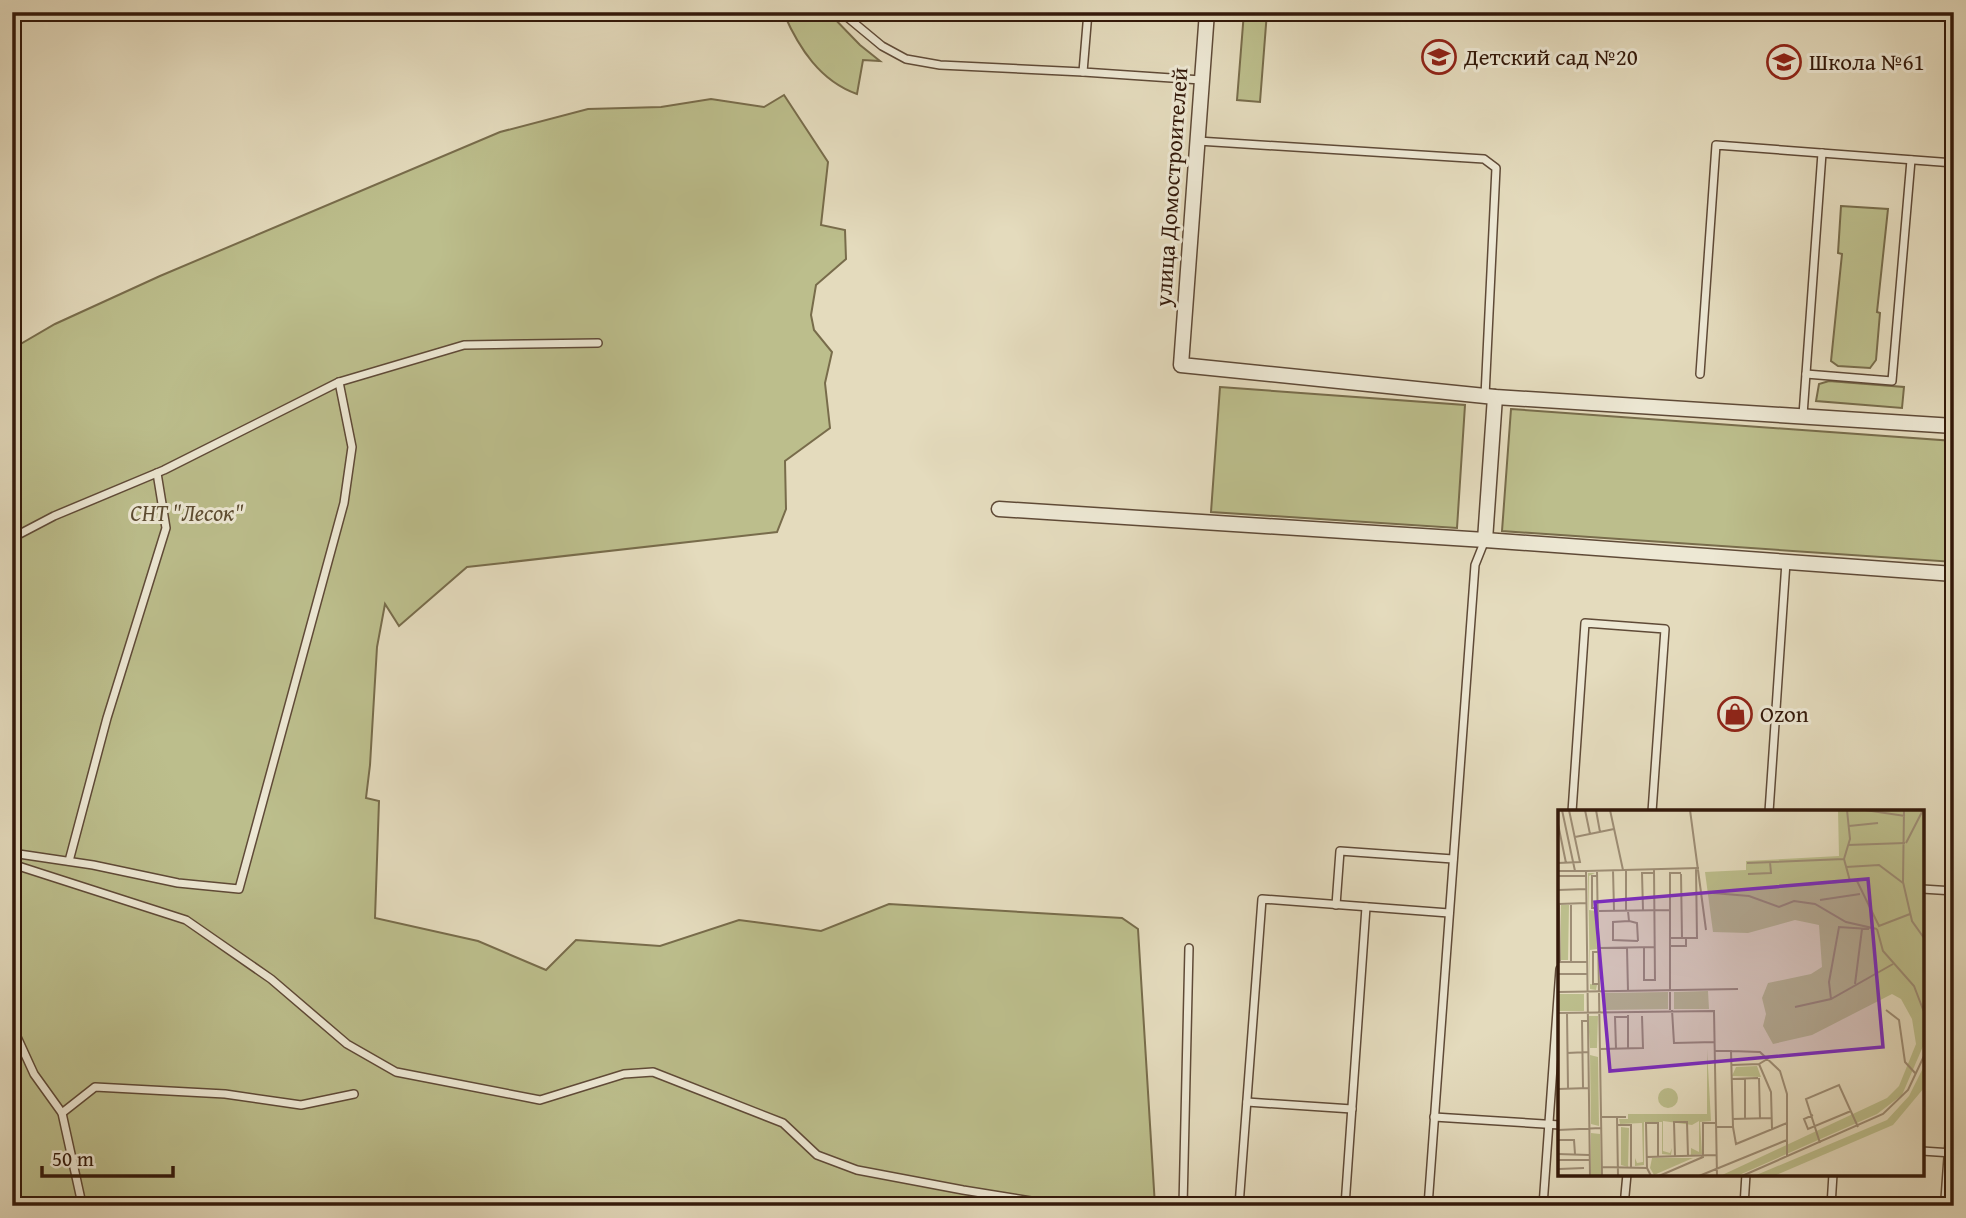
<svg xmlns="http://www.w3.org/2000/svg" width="1966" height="1218" font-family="'Gentium Book Plus',serif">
<rect width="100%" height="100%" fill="#e4dbbd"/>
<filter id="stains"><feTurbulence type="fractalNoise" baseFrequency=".00286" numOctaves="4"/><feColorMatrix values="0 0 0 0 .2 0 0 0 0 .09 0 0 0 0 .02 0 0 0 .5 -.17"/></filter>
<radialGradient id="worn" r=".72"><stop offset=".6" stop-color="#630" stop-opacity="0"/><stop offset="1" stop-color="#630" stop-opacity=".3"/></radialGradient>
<!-- green -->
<g fill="#bcbe8c" stroke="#786c4b" stroke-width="2">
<path d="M780,12H828L860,45L880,61L863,60L857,94C820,81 799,48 784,14Z"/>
<polygon points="1244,12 1267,12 1260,102 1237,100"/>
<polygon points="784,95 828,162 821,225 845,230 846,259 816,285 811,315 814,330 832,352 825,383 830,428 785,461 786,509 777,532 467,567 399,626 385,604 377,647 370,765 366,798 379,801 375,918 478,941 546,970 576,940 660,946 739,920 821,931 889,904 1122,918 1138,929 1155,1206 12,1206 12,349 55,324 160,276 500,132 588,109 661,107 711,99 764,107"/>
<polygon points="1841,206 1888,209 1877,312 1880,313 1876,360 1870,368 1838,366 1831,361 1842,254 1838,253"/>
<polygon points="1829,381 1904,387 1902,408 1816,401 1819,384"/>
<polygon points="1220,387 1465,405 1457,528 1211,512"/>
<polygon points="1511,409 1954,441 1954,562 1502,531"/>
</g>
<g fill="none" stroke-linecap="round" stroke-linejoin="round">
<!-- service casing -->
<g stroke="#5f4a37" stroke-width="10">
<g id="service">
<polyline points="841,12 882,46 906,59 940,65 1083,72"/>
<polyline points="1088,12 1083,72 1201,80"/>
<polyline points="1198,141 1484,159 1496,168 1485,396"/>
<polyline points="1700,374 1716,145 1954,163"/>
<polyline points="1806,374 1892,381 1911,160"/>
<polyline points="1803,415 1822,153"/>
<polyline points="12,538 54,516 164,470 339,382 464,345 598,343"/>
<polyline points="1572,812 1585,623 1665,629 1652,812"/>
<polyline points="1769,812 1786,562"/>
<polyline points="12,853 93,865 178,883 239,889 344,503 352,447 339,382"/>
<polyline points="69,861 107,718 166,528 157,473"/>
<polyline points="12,864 186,920 271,979 347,1044 396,1072 540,1100 624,1074 653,1072 783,1123 817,1155 857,1170 963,1190 1062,1206"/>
<polyline points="1922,889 1954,891"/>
<polyline points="1336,905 1340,851 1453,859"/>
<polyline points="12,1026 34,1074 62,1113 82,1204 89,1206"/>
<polyline points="1247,1102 1352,1109"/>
<polyline points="62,1113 95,1087 225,1094 301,1105 354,1094"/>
<polyline points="1434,1117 1560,1125"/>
<polyline points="1922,1151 1952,1153"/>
<polyline points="1183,1206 1189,948"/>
<polyline points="1239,1206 1262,899 1449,913"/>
<polyline points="1345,1206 1366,907"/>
<polyline points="1428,1206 1475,565 1485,540"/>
<polyline points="1543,1206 1560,969"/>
<polyline points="1624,1206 1627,1174"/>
<polyline points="1744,1206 1746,1174"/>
<polyline points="1831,1206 1833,1174"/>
</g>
</g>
<!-- minor casing -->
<g stroke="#5f4a37" stroke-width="17">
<g id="minor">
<polyline points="1207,12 1181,365 1495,397 1954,426"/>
<polyline points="999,509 1485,540 1954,574"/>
<polyline points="1485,540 1495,397"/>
<polyline points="1948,1206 1954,1123"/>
</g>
</g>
<!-- service -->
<use href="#service" stroke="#ede8d4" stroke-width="7"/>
<!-- minor -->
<use href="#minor" stroke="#ede8d4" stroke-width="14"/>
</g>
<!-- icons -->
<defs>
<g id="school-ring" transform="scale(1.75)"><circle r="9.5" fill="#ede8d4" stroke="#8f2418" stroke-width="1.5"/><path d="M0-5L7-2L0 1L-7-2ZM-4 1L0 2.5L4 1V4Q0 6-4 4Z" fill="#8f2418"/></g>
<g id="shop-ring" transform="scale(1.75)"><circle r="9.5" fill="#ede8d4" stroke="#8f2418" stroke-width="1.5"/><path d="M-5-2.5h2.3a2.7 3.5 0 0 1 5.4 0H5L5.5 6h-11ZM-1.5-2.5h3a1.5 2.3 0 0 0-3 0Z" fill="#8f2418"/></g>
</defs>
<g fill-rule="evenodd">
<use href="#school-ring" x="1439" y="57"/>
<use href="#school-ring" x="1784" y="62"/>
<use href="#shop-ring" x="1735" y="714"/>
</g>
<g text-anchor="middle" stroke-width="6" stroke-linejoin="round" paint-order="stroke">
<!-- poi labels -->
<g font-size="23" fill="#33190a" stroke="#ede8d4" text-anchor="start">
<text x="1464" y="65">Детский сад №20</text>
<text x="1809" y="70">Школа №61</text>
<text x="1760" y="722">Ozon</text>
</g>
<!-- street labels -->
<g font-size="23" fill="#33190a" stroke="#ede8d4">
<text transform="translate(1171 187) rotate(-86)" y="8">улица Домостроителей</text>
</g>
<!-- park labels -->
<g font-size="23" font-style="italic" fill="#5c4b31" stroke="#ede8d4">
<text x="187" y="521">СНТ "Лесок"</text>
</g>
</g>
<!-- overview -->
<g transform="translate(1558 810)">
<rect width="366" height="366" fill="#e4dbbd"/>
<path d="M280,0H366V234L344,285L319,304L179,366H162L329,288L341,276L358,234L354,209L343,189L334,184L254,225L215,234L205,216L208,204L204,188L210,173L253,164L264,157L261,115L237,110L190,123L155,122L147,62L188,60V51L281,46ZM30,63H37L31,66V100L38,101L39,139L32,140V174L39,175L38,180L32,179ZM3,95H11L10,150H3ZM150,181L151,199H116V182ZM110,182V199L45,200V183ZM0,184H26V201H0ZM30,206H40L39,238H32ZM149,239L153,311L142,312L144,344L133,345V338L141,342V311L134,315L105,311V341L112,343L114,338L113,345L104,344V312H86V355L77,356V348L79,353L85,352L84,313L62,314L61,309H70V304H149ZM32,245L40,247L41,316L33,314ZM199,256L203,267L174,266L178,257ZM366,256V278L335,315L216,366H196L329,310L351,286ZM100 288a10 10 0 1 1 20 0a10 10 0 1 1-20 0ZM63,317L71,318L70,357L63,355ZM33,323L42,324L43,366H33ZM135,348L96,365L92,358L94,348Z" fill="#bcbe8c"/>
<path fill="none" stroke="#9d8d75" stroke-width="2" d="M4,0L17,61M27,0L32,24M38,0L42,22M52,0L65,60M132,0L148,120M289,0L292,29L286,49L292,71H299L321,116L352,104M307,0L347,6M346,0L345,72L354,111L366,128M0,14L8,53M291,16L320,13M17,27L56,19M348,33L365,0M290,35L347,33M0,53L22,52L11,0M189,53L286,49M288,57L321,55L345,73M55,60L56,100M0,61H28L32,366M28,61L141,58M39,61L44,366M68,61V101M123,64L124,128M190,64L213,63L212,52M0,66H28M39,66H34V98H40M246,75L292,71M0,80L28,79M155,83L191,86L221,97L236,91L257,94L288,112L319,119M262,90L302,84M0,94L29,93M1,94L2,152M13,94V152M85,100L84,63H96M41,101L112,100M70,101L71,111L79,113L80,131M71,111L55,112V130L80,131M319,119L325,141L356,176L366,202M112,128H139L138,58M113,136H128V129M86,137V170H97L96,59M41,138L97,137M69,138L70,181M41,142H35V174H41M0,152H29M0,164H29M297,174L304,119M0,182L180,179M273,189L271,172L281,117L311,119M237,197L273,189L335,154M112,200V63H123M114,200L116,233L157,232M328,200L341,210L347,252L358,264M0,203L156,201L159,366M9,203L10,278M70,205V238M42,239L85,238L84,206M58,239L57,207H70M157,241H173L175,317H158M173,241L202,242L222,261L229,284V347M9,243L30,242M201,254L213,282L214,319M174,255L201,254L211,248M201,268L202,309M174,269L200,268M187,269V309M25,278L24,211H30M0,279L31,278M255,305L246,309L250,319L293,301M43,307H68M59,307L60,366M174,309L214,308M59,315H73V358M175,317L178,334L229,313M0,320L43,318M0,330H16L17,344M262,333L248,289L281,275L300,317M0,344L31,345M117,346L116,312H129L130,346M89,347L158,345M0,350H32M44,357L89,358M1,359L26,358M93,366L89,358L88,313H100V346M101,366L145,347V313H158M141,366L229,330M184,366L325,304L350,280L366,246"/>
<path fill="#7b2cbf" fill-opacity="0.15" stroke="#7b2cbf" stroke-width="3.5" d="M310,69L325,237L52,261L37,92Z"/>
<rect width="366" height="366" fill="none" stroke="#33190a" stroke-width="3.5"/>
</g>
<!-- margin -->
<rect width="1966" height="1218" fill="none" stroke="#e4dbbd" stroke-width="42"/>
<rect x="14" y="14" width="1938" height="1190" fill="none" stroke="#33190a" stroke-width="3.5"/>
<rect x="21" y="21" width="1924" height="1176" fill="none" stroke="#33190a" stroke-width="2"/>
<!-- scale -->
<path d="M42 1166v10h131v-10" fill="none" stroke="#33190a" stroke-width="3.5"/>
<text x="52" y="1166" font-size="21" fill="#33190a" stroke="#ede8d4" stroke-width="5" paint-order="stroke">50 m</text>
<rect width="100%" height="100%" filter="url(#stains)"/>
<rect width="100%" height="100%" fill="url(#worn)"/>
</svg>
